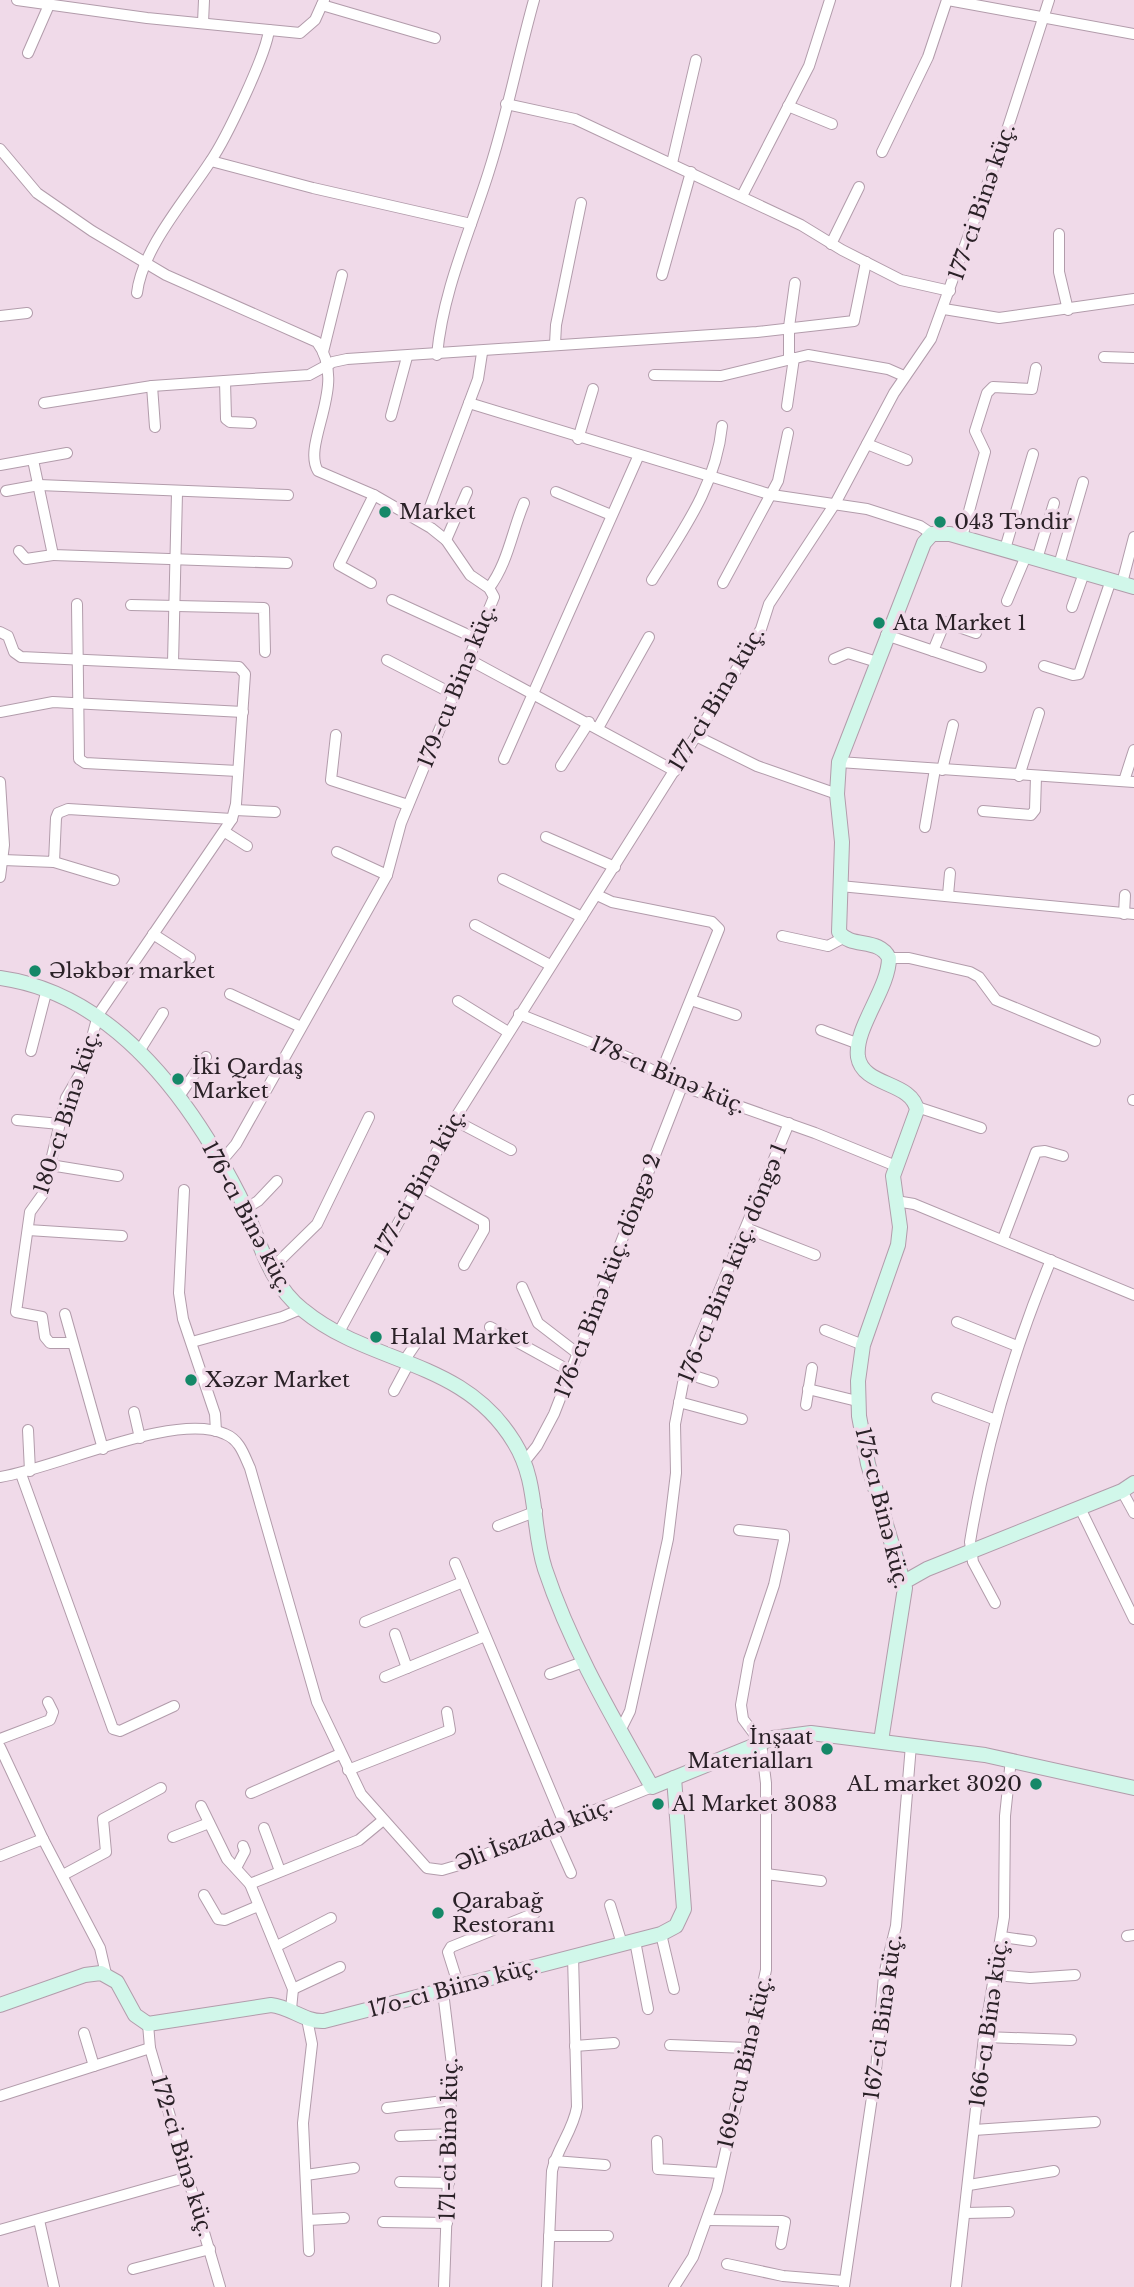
<svg xmlns="http://www.w3.org/2000/svg" width="1134" height="2287" font-family="'Libre Baskerville',serif">
<rect width="100%" height="100%" fill="#f0dae9"/>
<g fill="none" stroke-linecap="round" stroke-linejoin="round">
<!-- street casing -->
<g stroke="#b29cab" stroke-width="12">
<g id="street">
<polyline points="17,0 147,18 300,33 315,20 324,0"/>
<polyline points="948,0 1134,34"/>
<polyline points="322,5 435,38"/>
<polyline points="203,23 204,0"/>
<polyline points="28,53 49,5"/>
<polyline points="506,104 575,119 801,225 842,250 901,280 950,291"/>
<polyline points="788,106 832,124"/>
<path d="M0,149L37,193L92,231L166,275L317,342C349,385 301,443 318,471L374,495L431,528L446,540L470,575L489,588L494,597L401,823L387,875L236,1144L220,1163"/>
<polyline points="882,152 928,57 947,0"/>
<polyline points="211,161 313,188 471,224"/>
<polyline points="672,163 696,60"/>
<polyline points="742,196 809,66 830,0"/>
<polyline points="1059,234 1059,272 1068,310"/>
<polyline points="831,244 859,187"/>
<polyline points="662,275 691,172"/>
<path d="M137,293C142,249 186,199 210,162C226,139 266,55 269,30"/>
<polyline points="944,309 999,318 1134,299"/>
<polyline points="0,316 27,313"/>
<polyline points="555,344 556,325 581,203"/>
<polyline points="323,352 342,275"/>
<path d="M437,355C443,290 470,232 489,171C507,115 518,57 534,0"/>
<polyline points="1104,357 1134,358"/>
<polyline points="789,360 789,327 795,283"/>
<polyline points="654,375 721,376 808,355 888,369 904,376"/>
<polyline points="225,381 226,419 230,422 251,423"/>
<polyline points="152,386 155,427"/>
<polyline points="44,403 152,386 309,375 333,362 347,359 757,332 854,321 866,262"/>
<polyline points="469,403 772,495 867,509 920,526 932,534"/>
<polyline points="787,406 794,358"/>
<polyline points="391,416 407,357"/>
<polyline points="578,439 593,389"/>
<polyline points="867,444 907,460"/>
<polyline points="33,460 53,555 287,563"/>
<polyline points="0,465 67,453"/>
<polyline points="6,491 39,485 288,495"/>
<polyline points="556,492 611,515"/>
<polyline points="424,523 478,379 482,353"/>
<polyline points="962,537 985,452 975,431 987,393 993,387 1032,389 1036,368"/>
<polyline points="446,540 467,492"/>
<polyline points="1005,549 1033,454"/>
<polyline points="19,551 26,559 53,555"/>
<polyline points="1037,559 1054,503"/>
<polyline points="1059,565 1083,482"/>
<path d="M652,580C683,530 716,486 722,426"/>
<polyline points="371,583 339,565 374,495"/>
<polyline points="723,583 778,481 788,433"/>
<polyline points="1122,583 1134,537"/>
<path d="M489,588C508,563 512,531 524,503"/>
<polyline points="392,600 477,639"/>
<polyline points="1007,601 1026,556"/>
<polyline points="77,604 79,759 85,763 238,771"/>
<polyline points="131,605 264,608 265,652"/>
<polyline points="1072,607 1084,573"/>
<polyline points="0,632 8,636 14,652 21,657 239,667 245,674 236,804 232,819 98,1015 84,1067 66,1098 43,1194 30,1212 16,1312 42,1317 45,1337 50,1343 72,1343"/>
<polyline points="886,635 981,667"/>
<polyline points="933,651 945,622 976,633"/>
<polyline points="468,659 675,771"/>
<polyline points="834,659 848,653 877,662"/>
<polyline points="387,660 453,694"/>
<polyline points="173,663 177,493"/>
<polyline points="1044,666 1073,675 1079,674 1111,580"/>
<polyline points="0,712 53,702 243,712"/>
<polyline points="598,728 649,637"/>
<polyline points="336,735 331,780 408,805"/>
<polyline points="696,736 757,766 837,794"/>
<polyline points="504,759 638,457"/>
<polyline points="839,762 1134,782"/>
<polyline points="561,766 589,722"/>
<polyline points="942,770 953,725"/>
<polyline points="1019,776 1039,713"/>
<polyline points="1124,781 1134,750"/>
<polyline points="0,782 4,845 0,877"/>
<polyline points="235,810 275,812"/>
<polyline points="983,811 1031,815 1035,810 1036,776"/>
<polyline points="925,827 935,769"/>
<polyline points="225,832 247,846"/>
<polyline points="546,837 615,867"/>
<polyline points="337,852 387,875"/>
<polyline points="3,860 54,862 56,818 58,813 68,809 232,819"/>
<polyline points="54,862 114,880"/>
<polyline points="503,879 582,917"/>
<polyline points="840,886 1134,914"/>
<polyline points="597,895 612,902 712,922 719,929 660,1075"/>
<polyline points="948,895 950,873"/>
<polyline points="1124,914 1125,895"/>
<polyline points="475,925 550,965"/>
<polyline points="153,934 190,958"/>
<polyline points="782,936 828,946 843,938"/>
<polyline points="889,958 909,958 970,972 979,977 996,1000 1095,1041"/>
<polyline points="230,994 301,1027"/>
<polyline points="691,1000 736,1015"/>
<polyline points="458,1001 508,1032"/>
<polyline points="519,1014 629,1058 682,1086 815,1133 896,1166"/>
<polyline points="821,1030 859,1044"/>
<polyline points="31,1051 47,989"/>
<polyline points="138,1053 163,1013"/>
<polyline points="178,1098 206,1057"/>
<polyline points="1133,1100 1134,1100"/>
<polyline points="917,1107 981,1128"/>
<polyline points="17,1120 60,1124"/>
<polyline points="454,1120 511,1150"/>
<polyline points="50,1165 118,1176"/>
<polyline points="418,1185 484,1222 484,1230 464,1265"/>
<polyline points="184,1190 179,1293 183,1319 215,1414 216,1431"/>
<polyline points="896,1201 914,1204 1134,1295"/>
<polyline points="245,1209 258,1201 277,1181"/>
<polyline points="746,1228 815,1255"/>
<polyline points="28,1230 122,1236"/>
<polyline points="1003,1239 1036,1152 1045,1151 1063,1156"/>
<polyline points="271,1269 317,1224 369,1117"/>
<polyline points="522,1287 538,1323 577,1353"/>
<polyline points="65,1314 103,1449"/>
<polyline points="957,1322 1017,1346"/>
<polyline points="490,1327 570,1371"/>
<polyline points="825,1330 863,1345"/>
<polyline points="339,1332 454,1120 696,736 761,629 769,604 836,502 894,393 931,339 1007,130 1049,0"/>
<polyline points="192,1342 282,1317 301,1309"/>
<polyline points="404,1361 421,1336"/>
<polyline points="685,1373 713,1382"/>
<polyline points="808,1389 857,1401"/>
<polyline points="394,1391 409,1363"/>
<polyline points="937,1398 996,1420"/>
<polyline points="679,1402 742,1419"/>
<polyline points="806,1405 812,1368"/>
<polyline points="134,1412 140,1438"/>
<polyline points="28,1430 30,1471"/>
<polyline points="525,1461 537,1446 554,1414 682,1086"/>
<polyline points="21,1474 113,1729 120,1731 174,1706"/>
<path d="M0,1477C57,1468 175,1411 225,1434C240,1440 244,1455 250,1468L317,1702L361,1794L427,1868L442,1870L459,1865L652,1787"/>
<polyline points="1122,1491 1134,1513"/>
<polyline points="1080,1508 1134,1619"/>
<polyline points="498,1526 537,1511"/>
<polyline points="455,1563 564,1823"/>
<path d="M995,1603L973,1562L970,1542C986,1444 1013,1351 1051,1260"/>
<polyline points="365,1622 463,1582"/>
<polyline points="395,1634 407,1668"/>
<polyline points="550,1674 583,1662"/>
<polyline points="385,1677 485,1636"/>
<polyline points="620,1731 630,1711 668,1539 676,1473 675,1424 685,1373 789,1123"/>
<polyline points="0,1739 50,1720 53,1712 48,1702"/>
<polyline points="0,1747 43,1839 100,1948 106,1974"/>
<polyline points="348,1770 450,1730 447,1712"/>
<polyline points="251,1793 340,1754"/>
<polyline points="201,1806 227,1859 250,1884"/>
<polyline points="264,1828 280,1871"/>
<polyline points="551,1828 571,1873"/>
<polyline points="173,1837 209,1823"/>
<polyline points="0,1856 43,1839"/>
<polyline points="236,1868 245,1851 243,1846"/>
<polyline points="766,1874 821,1881"/>
<polyline points="63,1875 106,1852 103,1819 161,1788"/>
<polyline points="204,1895 218,1919 225,1920 258,1906"/>
<polyline points="610,1905 622,1944"/>
<polyline points="661,1934 674,1989"/>
<polyline points="1127,1936 1134,1935"/>
<polyline points="1002,1937 1031,1941"/>
<polyline points="635,1941 648,2009"/>
<polyline points="277,1946 331,1918"/>
<polyline points="995,1975 1030,1978 1075,1975"/>
<polyline points="459,1987 448,1952 451,1947 535,1913"/>
<polyline points="293,1989 340,1967"/>
<polyline points="443,1992 452,2065 444,2287"/>
<polyline points="291,2009 293,1989 250,1884 359,1840 382,1821"/>
<polyline points="307,2019 312,2044 303,2123 309,2251"/>
<polyline points="148,2024 150,2048 220,2287"/>
<polyline points="84,2033 94,2066"/>
<polyline points="984,2037 1071,2040"/>
<polyline points="670,2045 747,2048"/>
<polyline points="575,2046 614,2043"/>
<polyline points="0,2096 150,2048"/>
<polyline points="387,2108 452,2100"/>
<polyline points="974,2130 1095,2122"/>
<polyline points="400,2136 451,2134"/>
<polyline points="657,2141 658,2169 720,2173"/>
<polyline points="554,2161 605,2165"/>
<polyline points="306,2175 354,2168"/>
<polyline points="400,2182 449,2183"/>
<polyline points="969,2185 1054,2171"/>
<polyline points="966,2213 1009,2212"/>
<polyline points="39,2220 54,2287"/>
<polyline points="308,2220 344,2218"/>
<polyline points="707,2220 782,2221 785,2222 781,2244"/>
<polyline points="383,2222 447,2223"/>
<polyline points="0,2230 188,2177"/>
<polyline points="549,2236 608,2236"/>
<polyline points="727,2264 783,2276 844,2281"/>
<polyline points="133,2269 210,2249"/>
<path d="M547,2287L552,2171C557,2148 573,2131 577,2107L573,1956"/>
<polyline points="674,2287 693,2257 717,2190 766,1970 766,1783 761,1743 743,1719 741,1705 749,1660 774,1585 784,1540 784,1535 739,1530"/>
<polyline points="844,2287 876,2070 884,1975 896,1926 911,1745"/>
<polyline points="956,2287 984,2037 1004,1917 1005,1816 1011,1759"/>
</g>
</g>
<!-- secondary casing -->
<g stroke="#b29cab" stroke-width="16">
<g id="secondary">
<path d="M0,978C114,994 190,1099 239,1195C258,1234 267,1282 303,1310C371,1366 463,1358 514,1442C539,1482 531,1526 545,1569C571,1647 612,1716 652,1787L773,1738L811,1733L985,1755L1134,1788"/>
<polyline points="904,1582 927,1569 1122,1491 1134,1483"/>
<path d="M881,1741L905,1588L868,1464L859,1416L858,1381L863,1345L898,1245L900,1227L893,1176L917,1110C912,1081 863,1087 858,1057C854,1028 889,989 889,958C879,937 851,949 839,932L842,842L837,794L839,762L924,543L932,534H950L1134,587"/>
<path d="M0,2005L85,1975L101,1973L117,1982L135,2015L148,2024L271,2005C291,2007 304,2022 324,2021L661,1934L676,1926L684,1909L674,1778"/>
</g>
</g>
<!-- street -->
<use href="#street" stroke="#fff" stroke-width="10"/>
<!-- secondary -->
<use href="#secondary" stroke="#d1f7ea" stroke-width="14"/>
</g>
<!-- markers -->
<g fill="#158868" stroke="#f0dae9" stroke-width="2.5">
<circle cx="385" cy="512" r="7"/>
<circle cx="940" cy="522" r="7"/>
<circle cx="879" cy="623" r="7"/>
<circle cx="35" cy="971" r="7"/>
<circle cx="178" cy="1079" r="7"/>
<circle cx="376" cy="1337" r="7"/>
<circle cx="191" cy="1380" r="7"/>
<circle cx="827" cy="1749" r="7"/>
<circle cx="1036" cy="1784" r="7"/>
<circle cx="658" cy="1804" r="7"/>
<circle cx="438" cy="1913" r="7"/>
</g>
<g text-anchor="middle" stroke-width="7" stroke-linejoin="round" paint-order="stroke">
<!-- street labels -->
<g font-size="21" fill="#2a2127" stroke="#f0dae9">
<text transform="translate(982 202) rotate(-71)" y="7">177-ci Binə küç.</text>
<text transform="translate(457 686) rotate(-68)" y="7">179-cu Binə küç.</text>
<text transform="translate(717 699) rotate(-59)" y="7">177-ci Binə küç.</text>
<text transform="translate(668 1075) rotate(23)" y="7">178-cı Binə küç.</text>
<text transform="translate(67 1112) rotate(-72)" y="7">180-cı Binə küç.</text>
<text transform="translate(420 1182) rotate(-61)" y="7">177-ci Binə küç.</text>
<text transform="translate(247 1217) rotate(62)" y="7">176-cı Binə küç.</text>
<text transform="translate(733 1263) rotate(-68)" y="7">176-cı Binə küç. döngə 1</text>
<text transform="translate(608 1276) rotate(-69)" y="7">176-cı Binə küç. döngə 2</text>
<text transform="translate(882 1508) rotate(76)" y="7">175-cı Binə küç.</text>
<text transform="translate(534 1835) rotate(-21)" y="7">Əli İsazadə küç.</text>
<text transform="translate(453 1988) rotate(-15)" y="7">17o-ci Biinə küç.</text>
<text transform="translate(883 2017) rotate(-82)" y="7">167-ci Binə küç.</text>
<text transform="translate(989 2023) rotate(-82)" y="7">166-cı Binə küç.</text>
<text transform="translate(745 2062) rotate(-77)" y="7">169-cu Binə küç.</text>
<text transform="translate(449 2139) rotate(-89)" y="7">171-ci Binə küç.</text>
<text transform="translate(182 2156) rotate(73)" y="7">172-ci Binə küç.</text>
</g>
<!-- poi labels -->
<g font-size="21" fill="#2a2127" stroke="#f0dae9" text-anchor="start">
<text x="399" y="519">Market</text>
<text x="954" y="529">043 Təndir</text>
<text x="893" y="630">Ata Market 1</text>
<text x="49" y="978">Ələkbər market</text>
<text x="192" y="1074">İki Qardaş<tspan x="192" dy="24">Market</tspan></text>
<text x="390" y="1344">Halal Market</text>
<text x="205" y="1387">Xəzər Market</text>
<text x="813" y="1744" text-anchor="end">İnşaat<tspan x="813" dy="24">Materialları</tspan></text>
<text x="1022" y="1791" text-anchor="end">AL market 3020</text>
<text x="672" y="1811">Al Market 3083</text>
<text x="452" y="1908">Qarabağ<tspan x="452" dy="24">Restoranı</tspan></text>
</g>
</g>
</svg>
